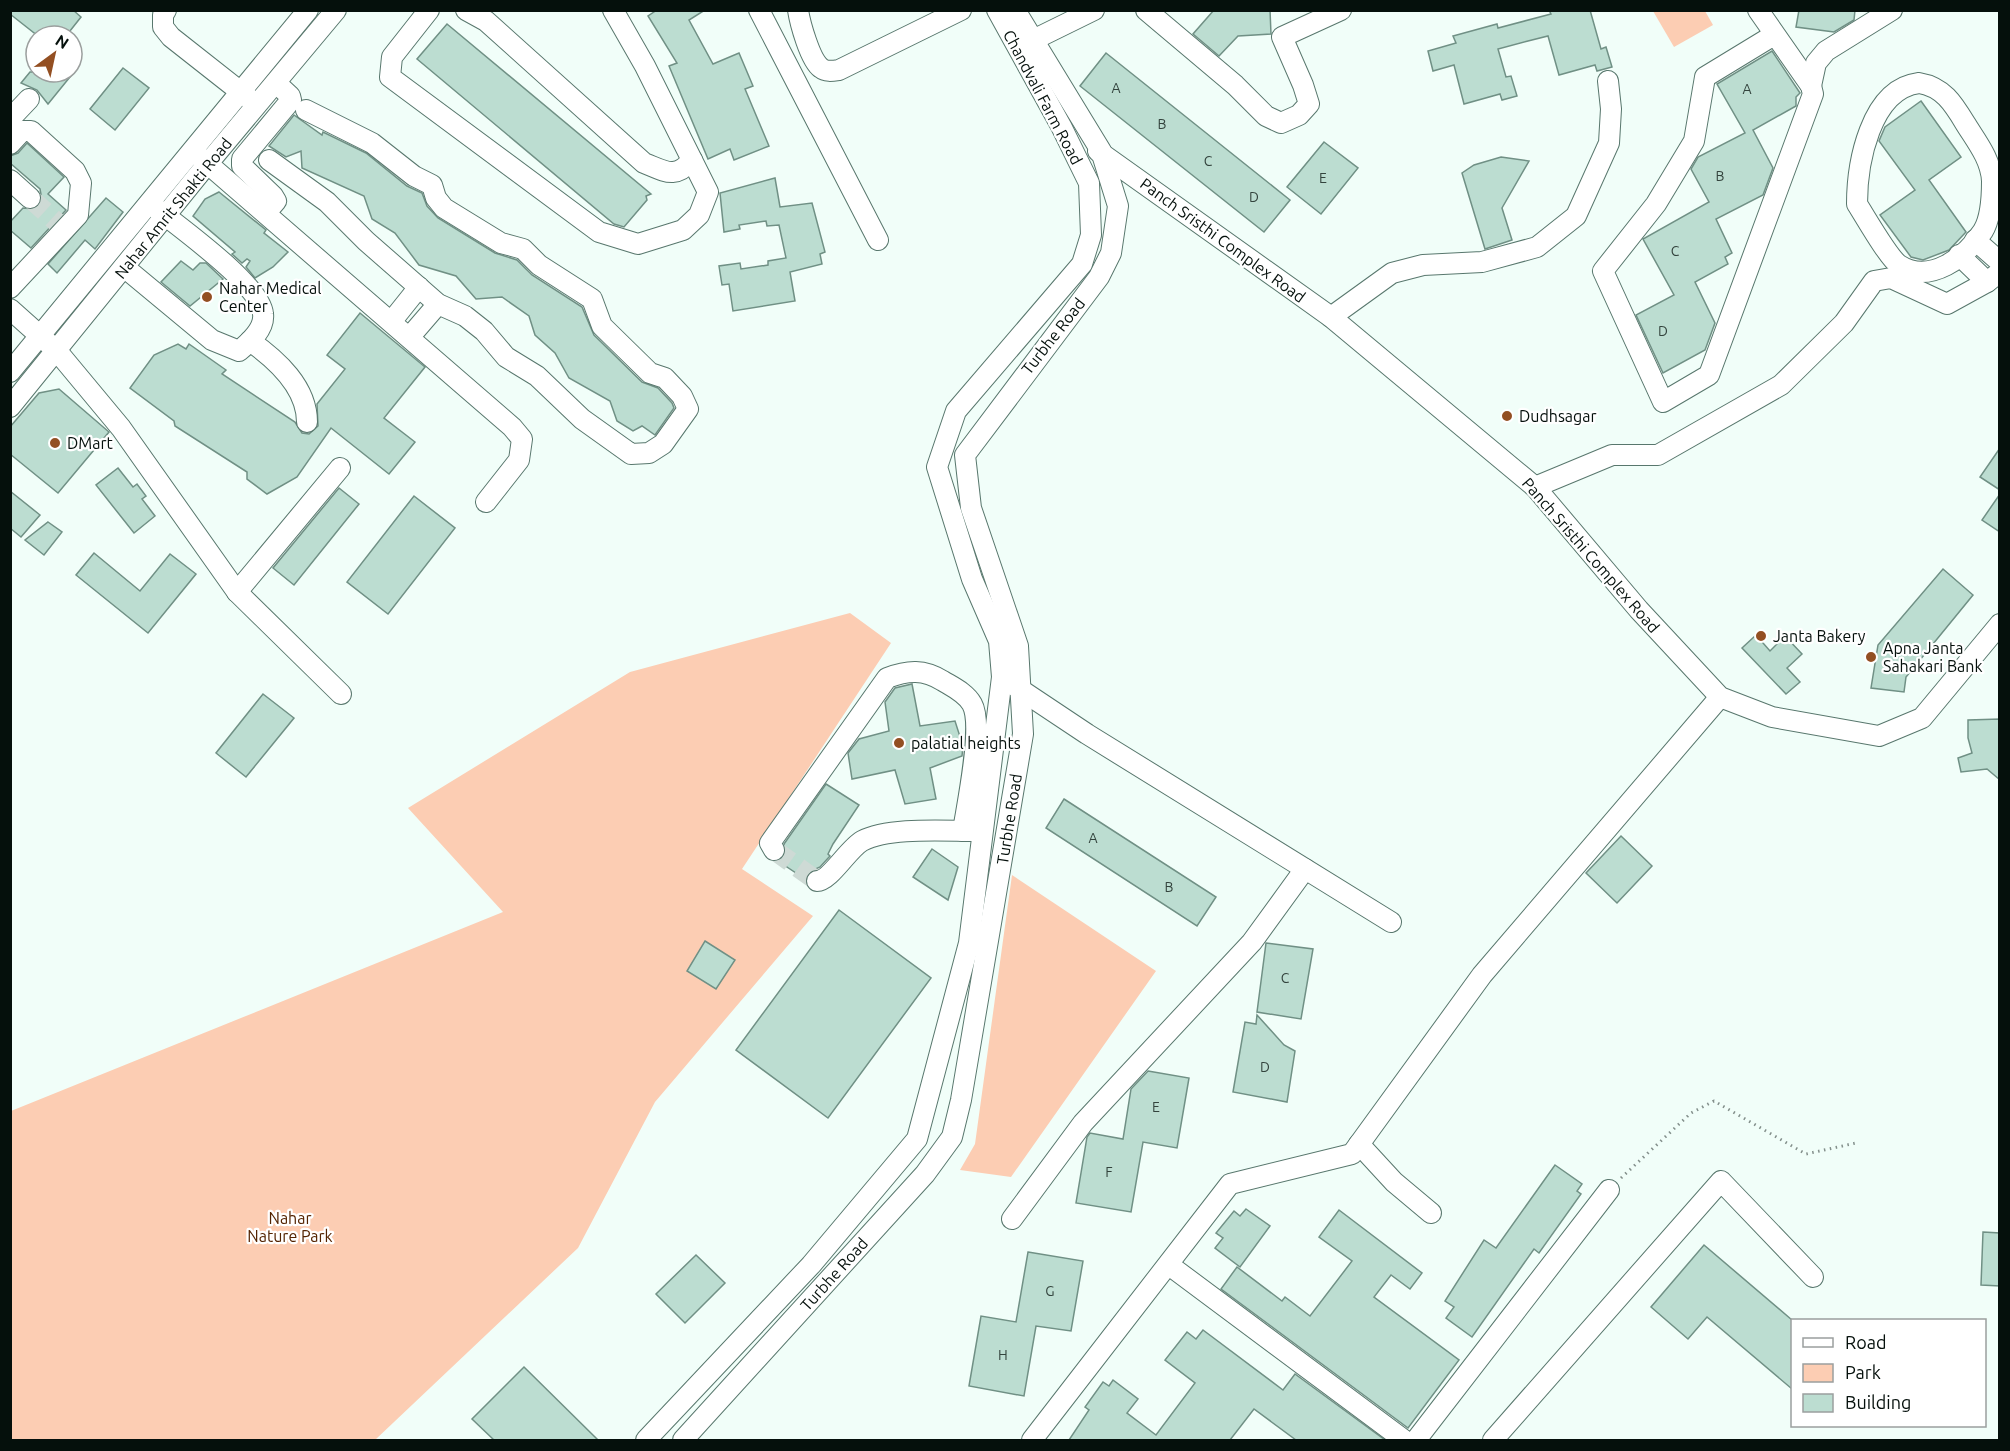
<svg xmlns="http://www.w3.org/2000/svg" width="2010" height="1451" font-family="Ubuntu,sans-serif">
<rect width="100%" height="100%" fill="#f1fef9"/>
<!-- green -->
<g fill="#fccdb3">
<polygon points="1653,11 1705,11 1713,25 1674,47"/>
<polygon points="850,613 891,643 742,869 813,916 655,1102 578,1248 375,1440 11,1440 11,1111 503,912 408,808 630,672"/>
<polygon points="1012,875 1156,971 1011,1177 960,1170 975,1144"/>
</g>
<!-- building -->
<g fill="#bcddd1" stroke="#709085" stroke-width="1.5">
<polygon points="10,10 73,10 81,17 66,36 38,36 10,14"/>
<polygon points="657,10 705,10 689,20 713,64 739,53 753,86 745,89 769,146 734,160 730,149 708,159 669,66 677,63 648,16"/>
<polygon points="1214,10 1270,10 1271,34 1238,36 1219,56 1193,34"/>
<polygon points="1549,10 1590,10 1601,49 1606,47 1612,67 1597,71 1595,65 1559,75 1548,36 1528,41 1498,49 1506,77 1511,76 1517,96 1502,100 1500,94 1464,104 1454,65 1433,71 1428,51 1456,43 1453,36 1497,24 1498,28 1551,14"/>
<polygon points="1799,10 1855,10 1854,20 1834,32 1796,27"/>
<polygon points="447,24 651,194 646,196 647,200 624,227 614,224 417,59"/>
<polygon points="1772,51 1800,93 1796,97 1796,106 1753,130 1773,168 1763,195 1716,219 1732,253 1725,257 1728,264 1695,282 1715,323 1705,350 1663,373 1636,315 1674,295 1643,239 1709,202 1691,169 1698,157 1745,133 1717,84"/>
<polygon points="1106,53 1290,200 1264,232 1080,86"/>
<polygon points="123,68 149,88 115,130 90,109"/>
<polygon points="30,72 74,72 48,104 37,90 21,83"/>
<polygon points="1921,101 1961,157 1929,180 1966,232 1949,250 1923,260 1911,257 1880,215 1915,190 1879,141 1885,127"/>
<polygon points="294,115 322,135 323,132 366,153 407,186 422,193 427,206 438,218 495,253 517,260 532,275 582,307 594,335 642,382 658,388 672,403 674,408 655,435 642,426 633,431 617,421 610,401 569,378 555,353 535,335 529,316 502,297 476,299 456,276 419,265 395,233 372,219 364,196 302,168 301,151 286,157 269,146"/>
<polygon points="1324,142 1358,168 1321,214 1287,187"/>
<polygon points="27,143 64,177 48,194 66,210 31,248 10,230 10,222 23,208 34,209 42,200 40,189 10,163 10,156 18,153"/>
<polygon points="1501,157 1529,161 1502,208 1512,240 1485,249 1462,173 1474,165"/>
<polygon points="775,178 780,207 812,203 825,252 820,254 822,264 790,272 795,301 733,311 729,284 722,285 719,266 740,263 741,269 768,265 768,261 786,258 779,225 767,226 766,221 739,225 740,229 724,232 720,193"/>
<polygon points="219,192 266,230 264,233 288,252 273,267 255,278 246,267 250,261 247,259 242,263 232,254 235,252 193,216 205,199"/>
<polygon points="106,198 123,212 95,249 85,240 57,273 48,264"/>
<polygon points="181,261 193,270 200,263 206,263 223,279 190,306 161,282"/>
<polygon points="360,313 425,367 384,418 415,442 389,474 331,428 297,477 267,494 247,479 247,472 175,426 174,421 130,388 154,355 178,344 186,349 189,344 226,370 222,374 295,422 302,433 309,434 318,426 317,404 345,369 327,355"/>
<polygon points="59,389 109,432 58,493 10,454 10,427 39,393"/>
<polygon points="2000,448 2000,490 1980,477"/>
<polygon points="118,468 133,487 137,484 146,496 142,499 155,516 134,533 96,485"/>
<polygon points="339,488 359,504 294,585 273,568"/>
<polygon points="10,491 40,515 21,537 10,528"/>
<polygon points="2000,494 2000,532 1982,520"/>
<polygon points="414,496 455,528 388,614 347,582"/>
<polygon points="48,522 62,532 44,555 25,540"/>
<polygon points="94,553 140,591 170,554 196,574 148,633 76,575"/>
<polygon points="1943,569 1973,595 1906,677 1904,692 1871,688 1878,645"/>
<polygon points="1756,635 1770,651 1785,636 1802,654 1787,668 1800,682 1786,694 1742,648"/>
<polygon points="912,684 920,726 955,721 963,746 962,756 930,768 936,799 905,804 895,770 852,779 848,753 859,739 889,731 885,702 895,688"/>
<polygon points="263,694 294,718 246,777 216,753"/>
<polygon points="2000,719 2000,780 1987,769 1961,772 1958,758 1972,753 1968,738 1968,720"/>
<polygon points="826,784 859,805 833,844 828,854 830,856 820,867 809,872 805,879 778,861 785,856 784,844"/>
<polygon points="1064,799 1216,897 1197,926 1046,828"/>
<polygon points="1621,836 1652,866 1617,903 1586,873"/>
<polygon points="932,849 958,867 948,900 913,877"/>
<polygon points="839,910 931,978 828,1118 736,1050"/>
<polygon points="705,941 735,960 716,989 687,971"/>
<polygon points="1266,943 1313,949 1301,1019 1257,1012"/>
<polygon points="1257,1015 1284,1045 1295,1051 1287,1102 1233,1092 1245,1022 1256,1024"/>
<polygon points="1148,1071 1189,1078 1177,1148 1143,1142 1131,1212 1076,1203 1087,1137 1090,1133 1123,1139 1131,1089"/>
<polygon points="1555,1165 1582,1184 1577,1191 1581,1194 1539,1253 1534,1249 1472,1337 1446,1318 1454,1307 1445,1301 1484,1240 1496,1248"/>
<polygon points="1246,1209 1270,1226 1240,1267 1215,1248 1223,1238 1216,1233 1234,1211 1240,1216"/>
<polygon points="1339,1210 1422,1273 1410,1289 1391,1275 1374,1297 1459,1360 1408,1428 1221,1289 1237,1267 1282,1301 1285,1297 1310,1316 1352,1261 1319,1237"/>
<polygon points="1983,1232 2000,1233 2000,1286 1981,1285"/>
<polygon points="1704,1245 1792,1320 1792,1389 1707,1317 1688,1339 1651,1307"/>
<polygon points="1028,1252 1083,1261 1071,1331 1036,1326 1024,1396 969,1386 981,1316 1016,1322"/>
<polygon points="696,1255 725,1283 685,1323 656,1294"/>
<polygon points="1203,1330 1283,1390 1295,1374 1385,1440 1296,1440 1254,1409 1230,1440 1069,1440 1089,1410 1085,1407 1103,1382 1109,1386 1113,1380 1138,1399 1127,1413 1156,1435 1195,1383 1165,1360 1187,1332 1196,1339"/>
<polygon points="524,1367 598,1440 494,1440 472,1419"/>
</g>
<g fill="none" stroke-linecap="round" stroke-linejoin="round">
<!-- minor-tunnel -->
<g stroke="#cedad5" stroke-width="20" stroke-dasharray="20 10" stroke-linecap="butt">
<polyline points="30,198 63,228"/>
<polyline points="774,850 817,881"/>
</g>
<!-- minor casing -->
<g stroke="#58776d" stroke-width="22">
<g id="minor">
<polyline points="166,10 163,15 163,27 171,37 251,100"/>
<polyline points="429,10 392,57 390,77 599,232 638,244 683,230 699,215 708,192 645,66 613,10"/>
<path d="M466,10L486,21L644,163C665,171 675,180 692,160"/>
<polyline points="759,10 878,240"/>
<path d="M798,10C800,23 810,60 821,68C826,72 832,71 839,70L961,10"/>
<polyline points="1146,10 1235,85 1266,116 1281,123 1299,115 1309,104 1303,85 1282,37 1341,10"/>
<polyline points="1758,10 1811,86 1813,94 1709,375 1663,402 1603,271 1656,204 1694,141 1705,77 1774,35"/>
<polyline points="1031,41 1094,10"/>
<path d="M1919,83C1943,87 1953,103 1965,123C1976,141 1991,159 1992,181C1992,195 1991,218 1983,231C1966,257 1930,285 1899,265C1888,257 1866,218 1857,204C1857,164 1870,89 1919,83Z"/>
<polyline points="1811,86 1816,63 1826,51 1892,10"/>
<polyline points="10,119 29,99"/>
<polyline points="10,144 22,131 31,131 75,171 81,183 78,215 10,288"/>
<polyline points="193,151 512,427 522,439 519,460 486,502"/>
<polyline points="1098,151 1331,317 1535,487 1639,610 1720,697 1772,717 1879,736 1922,718 2000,624"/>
<polyline points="269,160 327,202 366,241 438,304 465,316 484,331 506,357 537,376 582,419 631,454 649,453 663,444 688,409 682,396 665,378 650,373 602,326 592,299 539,265 523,249 501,243 444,208 436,198 432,185 414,176 372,143 306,110"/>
<polyline points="10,180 30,198"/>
<polyline points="270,208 276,201 273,196 242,166 242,159 291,100 290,96 276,83"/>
<polyline points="1975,240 2000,262"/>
<polyline points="1959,255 1987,282"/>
<path d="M124,267L212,340L239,351C250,342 265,329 263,314C261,285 180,228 157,209"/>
<polyline points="10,309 57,351 121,428 237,592 341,694"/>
<polyline points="395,317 419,287"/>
<polyline points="1331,317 1392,273 1423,265 1482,262 1537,247 1576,216 1609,143 1611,109 1608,81"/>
<polyline points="413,333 438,304"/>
<path d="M250,341C277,360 307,387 307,422"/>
<polyline points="10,372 308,10"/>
<polyline points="10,407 199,174 336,10"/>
<polyline points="1535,487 1612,455 1658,455 1781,385 1844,323 1874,281 1891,278 1947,304 1987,282 2000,272"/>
<polyline points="237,592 340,468"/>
<polyline points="1012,684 1087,734 1391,922"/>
<path d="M774,850L770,843L887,678C908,670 924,669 943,681C953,687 966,693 972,704C984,725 967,804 963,831"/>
<path d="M817,881C830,881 848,849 862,841C889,827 943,831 974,831"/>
<polyline points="1359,1144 1394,1182 1431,1213"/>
<polyline points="1012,1219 1083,1123 1252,942 1305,869"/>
<polyline points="1169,1265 1404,1440"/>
<polyline points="646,1440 811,1265 917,1139 969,943 1002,677 999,641 972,579 937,467 956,411 1082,264 1091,235 1089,183 1061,126 997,10"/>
<polyline points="683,1440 925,1174 952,1137 961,1100 1023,734 1018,646 971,508 965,455 1099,277 1111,253 1118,206 1101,151 1015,10"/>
<polyline points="1032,1440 1230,1184 1352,1154 1482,975 1720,697"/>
<polyline points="1416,1440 1609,1190"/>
<polyline points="1493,1440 1721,1181 1813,1277"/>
</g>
</g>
<!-- path -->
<polyline stroke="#838f8b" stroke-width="3" stroke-dasharray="1.5 4.5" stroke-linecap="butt" points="1621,1178 1691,1113 1714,1101 1806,1154 1856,1143"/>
<!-- minor -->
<use href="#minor" stroke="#fff" stroke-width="20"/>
</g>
<!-- markers -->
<g fill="#934f22" stroke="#fff" stroke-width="2">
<circle cx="207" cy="297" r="6"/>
<circle cx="1507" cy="416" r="6"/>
<circle cx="55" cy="443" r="6"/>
<circle cx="1761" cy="636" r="6"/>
<circle cx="1871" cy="657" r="6"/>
<circle cx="899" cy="743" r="6"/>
</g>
<g text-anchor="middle" stroke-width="4.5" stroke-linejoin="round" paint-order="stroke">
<!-- number labels -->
<g font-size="14" fill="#33433d">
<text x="1116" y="93">A</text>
<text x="1747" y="94">A</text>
<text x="1162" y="129">B</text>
<text x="1208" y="166">C</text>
<text x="1720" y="181">B</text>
<text x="1323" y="183">E</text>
<text x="1254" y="202">D</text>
<text x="1675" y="256">C</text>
<text x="1663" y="336">D</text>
<text x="1093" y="843">A</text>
<text x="1169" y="892">B</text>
<text x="1285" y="983">C</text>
<text x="1265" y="1072">D</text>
<text x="1156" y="1112">E</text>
<text x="1109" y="1177">F</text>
<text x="1050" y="1296">G</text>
<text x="1003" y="1360">H</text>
</g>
<!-- street labels -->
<g font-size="16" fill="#05100c" stroke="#fff">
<text transform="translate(1043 97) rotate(62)" y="6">Chandvali Farm Road</text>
<text transform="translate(173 208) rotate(-51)" y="6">Nahar Amrit Shakti Road</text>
<text transform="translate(1223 240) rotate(36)" y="6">Panch Sristhi Complex Road</text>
<text transform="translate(1053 336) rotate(-52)" y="6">Turbhe Road</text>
<text transform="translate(1591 555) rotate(49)" y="6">Panch Sristhi Complex Road</text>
<text transform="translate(1009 819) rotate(-81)" y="6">Turbhe Road</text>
<text transform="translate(834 1274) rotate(-48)" y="6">Turbhe Road</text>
</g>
<!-- poi labels -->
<g font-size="16" fill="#05100c" stroke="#fff" text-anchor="start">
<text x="219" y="294">Nahar Medical<tspan x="219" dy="18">Center</tspan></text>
<text x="1519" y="422">Dudhsagar</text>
<text x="67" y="449">DMart</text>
<text x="1773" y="642">Janta Bakery</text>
<text x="1883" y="654">Apna Janta<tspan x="1883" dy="18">Sahakari Bank</tspan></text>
<text x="911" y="749">palatial heights</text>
</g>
<!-- park labels -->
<g font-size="16" fill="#532300" stroke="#fff">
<text x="290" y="1224">Nahar<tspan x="290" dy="18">Nature Park</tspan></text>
</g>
</g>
<!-- border -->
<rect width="2010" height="1451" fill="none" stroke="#05100c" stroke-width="24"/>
<!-- legend -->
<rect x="1791" y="1319" width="195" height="108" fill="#ffffff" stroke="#9b9f9e" stroke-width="1.5"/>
<rect x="1803" y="1338" width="30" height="9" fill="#ffffff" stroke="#9b9f9e" stroke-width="1.5"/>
<text x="1845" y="1349" font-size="18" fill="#05100c">Road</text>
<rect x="1803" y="1364" width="30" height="18" fill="#fccdb3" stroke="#9b9f9e" stroke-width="1.5"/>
<text x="1845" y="1379" font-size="18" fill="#05100c">Park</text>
<rect x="1803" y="1394" width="30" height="18" fill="#bcddd1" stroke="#9b9f9e" stroke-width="1.5"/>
<text x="1845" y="1409" font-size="18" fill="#05100c">Building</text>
<!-- north arrow -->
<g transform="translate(54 54) rotate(33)"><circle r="28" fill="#ffffff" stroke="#9b9f9e" stroke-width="1.5"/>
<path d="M0-4.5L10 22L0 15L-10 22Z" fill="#934f22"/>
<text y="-9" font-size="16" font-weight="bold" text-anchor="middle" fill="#05100c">N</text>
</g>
</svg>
